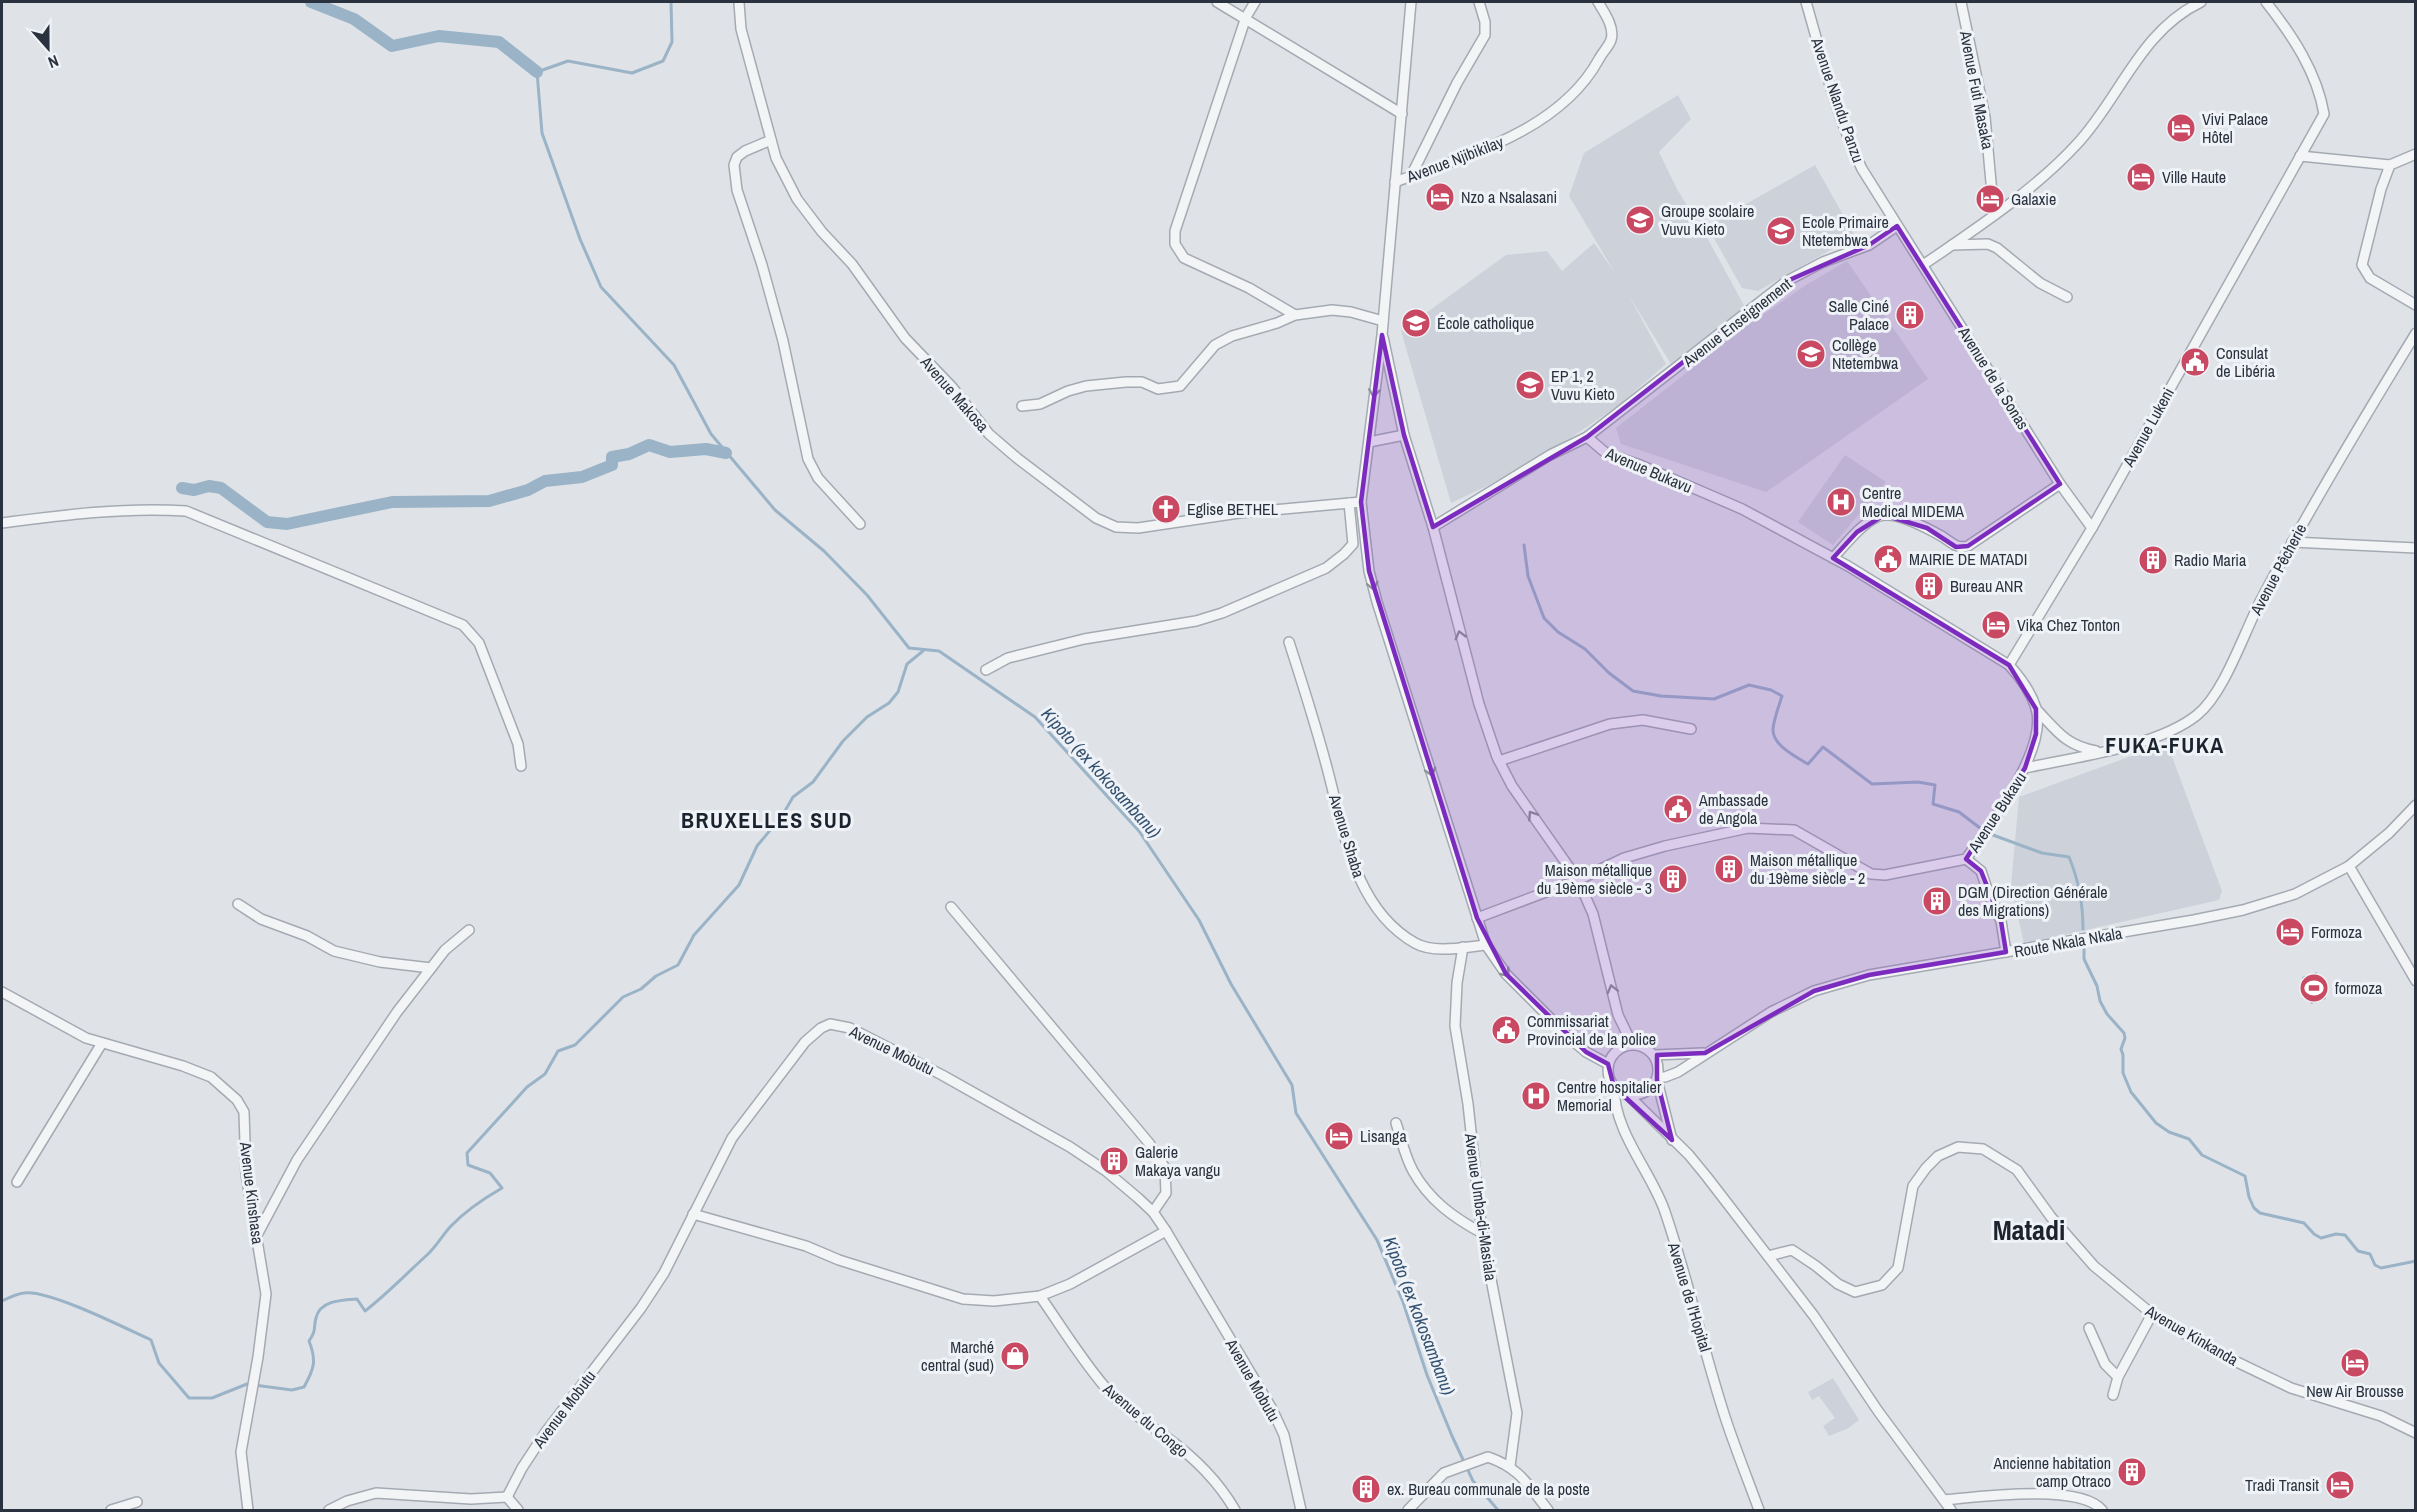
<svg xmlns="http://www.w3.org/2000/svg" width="2417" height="1512" font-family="'Archivo Narrow',sans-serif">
<rect width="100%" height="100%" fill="#dfe3e8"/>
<!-- built -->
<g fill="#cdd2da">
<polygon points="1678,95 1691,119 1659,152 1677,189 1710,243 1746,309 1707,340 1671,364 1628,294 1666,364 1619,405 1572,437 1487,486 1451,503 1401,331 1506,255 1547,251 1562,271 1594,243 1615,273 1569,196 1584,153"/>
<polygon points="1815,165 1855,236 1758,291 1742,288 1707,226"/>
<polygon points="1847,261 1928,379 1766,492 1621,444 1616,428 1741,330 1806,285"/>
<polygon points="1845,455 1886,482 1833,545 1798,522"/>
<polygon points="2167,743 2222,891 2219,900 2024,944 2011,885 2019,797"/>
<polygon points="1833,1378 1859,1420 1847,1429 1829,1436 1823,1426 1835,1418 1819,1396 1812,1400 1808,1392"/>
</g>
<!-- water -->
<polygon fill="#9bb3c7" points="2317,972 2326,999 2311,1004 2302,977"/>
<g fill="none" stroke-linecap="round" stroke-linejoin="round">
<!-- stream -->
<g stroke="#9bb3c7" stroke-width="3">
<polyline points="671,2 672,42 663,61 632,73 568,61 537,72 542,133 580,239 601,287 674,365 711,434 775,510 824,551 867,595 909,648 939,651 1035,717 1139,831 1199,920 1231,984 1292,1085 1296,1113 1377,1240 1403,1302 1427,1375 1452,1436 1473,1481 1498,1510"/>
<path d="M1524,545L1528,576L1544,618L1558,632L1585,649L1609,673L1633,691L1661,696L1714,699L1749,685L1771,690L1782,696C1779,706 1774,718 1773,729C1772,745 1796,757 1808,764L1823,747L1872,784L1918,782L1935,785L1933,804L1959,812L1980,828"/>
<path d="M1993,835L2042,853L2069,857C2079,881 2083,903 2083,929"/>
<polyline points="2084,949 2084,959 2097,986 2100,1001 2107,1014 2124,1033 2125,1038 2121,1049 2123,1055 2123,1073 2131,1092 2156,1123 2169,1132 2189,1139 2202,1155 2245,1176 2249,1197 2254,1208 2260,1213 2304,1223 2314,1234 2321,1238 2336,1234 2345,1235 2358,1251 2370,1254 2375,1265 2381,1268 2416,1261"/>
<path d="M2,1301C8,1298 16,1294 24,1293C48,1289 127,1329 151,1340L159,1363L189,1398H212L247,1384L292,1390L304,1387C314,1369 317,1361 309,1341C317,1329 313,1329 316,1318C320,1300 343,1300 357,1299L365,1311C387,1294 406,1274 427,1255C436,1247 442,1236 450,1227C465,1211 483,1199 502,1188L490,1173L468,1165L467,1153L527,1087L545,1074L558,1051L575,1045L623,997L641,989L656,976L678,965L694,935L739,885L757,846L782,816L793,797L813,782L843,741L867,717L889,703L898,692L907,664L923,651"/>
</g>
<!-- canal -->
<g stroke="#9bb3c7" stroke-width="12">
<polyline points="311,2 354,19 392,46 439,36 499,42 537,72"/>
<polyline points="182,488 194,490 209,486 221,488 267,522 287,524 392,502 489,501 528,490 545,481 582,477 612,465 612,457 629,454 649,445 670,452 706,449 726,453"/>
</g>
<!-- street casing -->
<g stroke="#a5aab2" stroke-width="12">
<g id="street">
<polyline points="1217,2 1402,114"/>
<polyline points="1255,2 1246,17 1175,231 1175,244 1184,258 1249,288 1295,315"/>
<polyline points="1411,2 1382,335 1361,502 1369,571 1377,602 1486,945 1506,974 1572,1040 1586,1052 1608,1064"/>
<path d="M1806,2C1822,57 1836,116 1862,169L2060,484L2092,528"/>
<polyline points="1961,2 1985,117 1994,215"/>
<polyline points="739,3 741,29 776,158 797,199 822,232 852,264 905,338 952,387 989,434 1017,458 1096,518 1116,527 1138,528 1239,513 1361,502"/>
<polyline points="771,140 745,151 737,157 734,165 737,190 762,265 783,341 808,459 818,478 860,524"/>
<polyline points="2416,154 2390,165 2381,189 2362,265 2370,278 2416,305"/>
<polyline points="2300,156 2390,165"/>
<polyline points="1411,176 1457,83 1485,35 1485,22 1479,2"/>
<path d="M1395,182C1466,156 1560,131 1599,59C1602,53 1609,46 1611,40C1615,27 1604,12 1598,2"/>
<polyline points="1952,245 1988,244 1997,248 2040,283 2067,297"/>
<path d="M1923,265C1974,230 2035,190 2077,144C2120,98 2140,31 2201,2"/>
<polyline points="1383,337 1404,435 1433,527 1479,704 1497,757 1512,786 1578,880 1593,914 1618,1015 1632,1044"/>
<polyline points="1022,406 1040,404 1068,391 1086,386 1126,382 1142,382 1158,389 1180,386 1215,345 1232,336 1277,323 1295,315 1332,310 1351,312 1383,321"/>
<polyline points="1369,442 1404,435"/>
<path d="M2,523C63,515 124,507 186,511L463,625L479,643L518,744L521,766"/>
<polyline points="1433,527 1550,455 1587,437 1787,281 1823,262 1869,245 1897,226"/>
<polyline points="2292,542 2416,548"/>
<path d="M1833,558C1846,544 1860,525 1877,517C1893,509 1929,529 1943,537C1952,543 1957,549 1968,546L2060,484"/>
<path d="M1289,642C1302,682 1315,723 1326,764C1343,826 1353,908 1415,943C1434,954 1465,947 1486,945"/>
<path d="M2009,665L2092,528L2324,114C2317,72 2292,35 2266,2"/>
<polyline points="986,670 1008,658 1084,639 1196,621 1222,613 1326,568 1344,554 1353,544 1349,503"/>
<path d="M2036,709C2057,731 2065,745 2096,751"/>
<polyline points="1499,761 1610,724 1643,720 1691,729"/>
<path d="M2025,768C2076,757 2157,747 2197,715C2225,693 2245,629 2263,596C2311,506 2362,421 2416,333"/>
<polyline points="1966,859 1981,871 1988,892 2001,921 2006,952"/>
<polyline points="2349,866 2416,981"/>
<polyline points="238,904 261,919 307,936 334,951 380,962 431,968"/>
<polyline points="951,907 1149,1143 1165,1168 1166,1193 1153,1212"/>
<path d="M1477,918L1578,880L1624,858L1665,846L1748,828L1794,830L1871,874L1885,875L1966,859C1990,824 2048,751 2036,708C2031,692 2020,677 2009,665L1848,566L1742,509L1640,465L1607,454L1587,437"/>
<polyline points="1463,947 1457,983 1455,1026 1468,1104 1482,1233 1517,1413 1510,1466"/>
<polyline points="2,992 86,1038 183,1066 211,1077 237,1100 244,1112 246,1174 266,1294 258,1357 241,1452 248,1510"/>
<circle cx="1633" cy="1070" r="25"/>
<polyline points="1654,1055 1703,1053"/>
<polyline points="1658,1077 1665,1077 1678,1072 1771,1012 1814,991 1869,975 2194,920 2243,910 2295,894 2349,866 2389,833 2416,805"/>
<polyline points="1657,1080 1672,1140"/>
<path d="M1614,1087C1614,1131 1649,1169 1664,1209C1688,1278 1703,1350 1726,1420C1736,1450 1748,1480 1759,1510"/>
<polyline points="1628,1095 1689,1155 1707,1177 1814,1316 1878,1411 1951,1510"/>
<path d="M1396,1123C1401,1138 1405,1157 1413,1171C1429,1200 1454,1218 1482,1233"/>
<polyline points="17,1182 102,1043"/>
<polyline points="693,1214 806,1246 839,1260 963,1299 994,1301 1040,1296 1070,1284 1166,1231"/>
<polyline points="256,1237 297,1160 397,1012 445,950 469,930"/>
<polyline points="1768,1256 1792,1250 1816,1266 1838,1284 1855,1292 1882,1285 1898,1268 1913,1186 1926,1168 1938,1156 1958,1147 1983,1149 2017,1170 2051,1217 2094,1266 2152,1314 2212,1350 2291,1388 2381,1416 2416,1433"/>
<path d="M1040,1296C1061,1326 1081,1359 1105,1387C1123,1407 1145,1421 1166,1437C1194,1457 1218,1481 1235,1510"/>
<polyline points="2089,1328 2105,1364 2118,1377"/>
<polyline points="2113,1395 2118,1377 2152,1314"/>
<polyline points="507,1497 522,1468 545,1433 641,1308 664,1273 732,1138 805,1042 821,1028 830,1024 850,1028 942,1075 1070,1147 1106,1171 1138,1198 1153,1212 1166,1231 1272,1409 1284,1435 1301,1510"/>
<polyline points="507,1497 518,1510"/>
<path d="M1944,1500C1977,1497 2080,1483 2102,1510"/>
<polyline points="111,1510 137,1502"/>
<polyline points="329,1510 347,1501 376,1493 471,1499 507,1497"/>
<path d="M1408,1510L1444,1473L1488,1457C1520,1468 1528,1485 1548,1510"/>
</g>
</g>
<!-- street -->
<use href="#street" stroke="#f2f4f6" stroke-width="9"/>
</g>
<!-- one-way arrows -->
<defs><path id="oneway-chevron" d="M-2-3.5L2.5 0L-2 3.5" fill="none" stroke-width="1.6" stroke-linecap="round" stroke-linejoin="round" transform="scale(1.5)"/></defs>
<g stroke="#8e939a">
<use href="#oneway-chevron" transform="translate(1374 393) rotate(97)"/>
<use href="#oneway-chevron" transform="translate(1373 586) rotate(76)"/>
<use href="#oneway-chevron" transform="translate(1460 635) rotate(-105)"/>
<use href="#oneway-chevron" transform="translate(1431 772) rotate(72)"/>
<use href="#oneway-chevron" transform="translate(1532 815) rotate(-124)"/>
<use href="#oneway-chevron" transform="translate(1506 973) rotate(51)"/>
<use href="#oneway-chevron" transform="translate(1612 989) rotate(-104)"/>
</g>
<!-- marked area -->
<path fill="#7b2cbf" fill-opacity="0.2" stroke="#7b2cbf" stroke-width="4.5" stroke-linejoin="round" d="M1897,226L2060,484L1968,546L1956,547L1927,528L1884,515L1857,532L1833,558L2009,665L2036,709V734L2025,768L1966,859L1981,871L2001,921L2006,952L1869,975L1814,991L1705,1053L1657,1055V1080L1672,1140L1614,1087L1608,1064L1586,1052L1506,974L1477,918L1369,571L1361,502L1382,335L1404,435L1433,527L1587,437L1787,281L1869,245Z"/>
<!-- icons -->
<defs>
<g id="hotel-disc" transform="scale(1.5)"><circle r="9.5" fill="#c94862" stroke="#eff2f6"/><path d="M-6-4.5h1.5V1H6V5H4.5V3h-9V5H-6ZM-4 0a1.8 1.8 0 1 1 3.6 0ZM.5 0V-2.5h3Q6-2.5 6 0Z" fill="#fff"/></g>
<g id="school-disc" transform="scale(1.5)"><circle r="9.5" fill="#c94862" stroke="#eff2f6"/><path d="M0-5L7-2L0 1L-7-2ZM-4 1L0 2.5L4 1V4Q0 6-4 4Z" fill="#fff"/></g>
<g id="building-disc" transform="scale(1.5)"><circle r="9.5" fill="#c94862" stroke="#eff2f6"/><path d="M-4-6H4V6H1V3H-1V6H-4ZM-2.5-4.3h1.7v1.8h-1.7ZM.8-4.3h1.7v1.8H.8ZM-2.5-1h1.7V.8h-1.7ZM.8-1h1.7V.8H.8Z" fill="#fff"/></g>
<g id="civic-disc" transform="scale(1.5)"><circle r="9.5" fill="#c94862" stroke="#eff2f6"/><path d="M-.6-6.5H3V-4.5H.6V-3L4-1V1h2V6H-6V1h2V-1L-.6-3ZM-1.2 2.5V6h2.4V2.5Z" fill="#fff"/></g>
<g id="hospital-disc" transform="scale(1.5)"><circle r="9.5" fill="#c94862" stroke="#eff2f6"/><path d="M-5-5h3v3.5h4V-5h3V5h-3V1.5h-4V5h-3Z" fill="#fff"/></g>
<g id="church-disc" transform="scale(1.5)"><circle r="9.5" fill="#c94862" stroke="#eff2f6"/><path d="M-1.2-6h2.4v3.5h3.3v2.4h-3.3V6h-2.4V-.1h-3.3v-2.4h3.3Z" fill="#fff"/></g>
<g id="stadium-disc" transform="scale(1.5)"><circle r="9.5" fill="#c94862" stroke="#eff2f6"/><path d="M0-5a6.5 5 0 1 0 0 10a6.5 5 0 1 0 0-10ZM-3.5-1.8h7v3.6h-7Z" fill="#fff"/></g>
<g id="shop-disc" transform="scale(1.5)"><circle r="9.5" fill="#c94862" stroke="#eff2f6"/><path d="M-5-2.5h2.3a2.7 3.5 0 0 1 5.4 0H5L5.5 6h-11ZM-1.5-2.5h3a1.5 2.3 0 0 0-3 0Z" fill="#fff"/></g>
</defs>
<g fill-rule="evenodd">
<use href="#hotel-disc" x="2181" y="128"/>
<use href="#hotel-disc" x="2141" y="177"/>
<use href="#hotel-disc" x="1440" y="197"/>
<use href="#hotel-disc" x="1990" y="199"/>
<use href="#school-disc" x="1640" y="220"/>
<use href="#school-disc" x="1781" y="231"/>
<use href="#building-disc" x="1910" y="315"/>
<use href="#school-disc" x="1416" y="323"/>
<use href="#school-disc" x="1811" y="354"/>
<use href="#civic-disc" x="2195" y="362"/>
<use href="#school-disc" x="1530" y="385"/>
<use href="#hospital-disc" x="1841" y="502"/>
<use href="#church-disc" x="1166" y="509"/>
<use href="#civic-disc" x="1888" y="559"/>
<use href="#building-disc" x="2153" y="560"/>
<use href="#building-disc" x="1929" y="586"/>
<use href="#hotel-disc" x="1996" y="625"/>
<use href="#civic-disc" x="1678" y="809"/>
<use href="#building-disc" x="1729" y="869"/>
<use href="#building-disc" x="1673" y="879"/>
<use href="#building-disc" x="1937" y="901"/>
<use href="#hotel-disc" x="2290" y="932"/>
<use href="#stadium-disc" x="2314" y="988"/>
<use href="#civic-disc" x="1506" y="1030"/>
<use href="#hospital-disc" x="1536" y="1096"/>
<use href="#hotel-disc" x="1339" y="1136"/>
<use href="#building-disc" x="1114" y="1161"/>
<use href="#shop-disc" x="1015" y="1356"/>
<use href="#hotel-disc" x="2355" y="1363"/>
<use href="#building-disc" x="2132" y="1472"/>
<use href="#hotel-disc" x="2340" y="1485"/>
<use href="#building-disc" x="1366" y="1489"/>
</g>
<g text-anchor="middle" stroke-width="6" stroke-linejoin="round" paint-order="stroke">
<!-- street labels -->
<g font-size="16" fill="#29323e" stroke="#eff2f6">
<text transform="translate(1977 90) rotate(79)" y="6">Avenue Futi Masaka</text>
<text transform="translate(1838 100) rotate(71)" y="6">Avenue Nlandu Panzu</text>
<text transform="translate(1455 159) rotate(-21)" y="6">Avenue Njibikilay</text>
<text transform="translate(1737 322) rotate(-38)" y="6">Avenue Enseignement</text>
<text transform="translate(1994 378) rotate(58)" y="6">Avenue de la Sonas</text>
<text transform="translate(955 394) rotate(49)" y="6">Avenue Makosa</text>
<text transform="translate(2148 427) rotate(-61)" y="6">Avenue Lukeni</text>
<text transform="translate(1649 470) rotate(23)" y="6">Avenue Bukavu</text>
<text transform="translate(2278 569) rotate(-62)" y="6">Avenue Pêcherie</text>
<text transform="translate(1997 812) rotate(-57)" y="6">Avenue Bukavu</text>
<text transform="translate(1347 836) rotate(73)" y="6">Avenue Shaba</text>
<text transform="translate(2068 942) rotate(-10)" y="6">Route Nkala Nkala</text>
<text transform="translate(892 1050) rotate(26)" y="6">Avenue Mobutu</text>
<text transform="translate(252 1193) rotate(83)" y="6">Avenue Kinshasa</text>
<text transform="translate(1481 1207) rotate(82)" y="6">Avenue Umba-di-Masiala</text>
<text transform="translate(1690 1297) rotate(73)" y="6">Avenue de l'Hopital</text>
<text transform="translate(2192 1335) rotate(30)" y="6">Avenue Kinkanda</text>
<text transform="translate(1253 1380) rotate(60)" y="6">Avenue Mobutu</text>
<text transform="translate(564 1409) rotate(-53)" y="6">Avenue Mobutu</text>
<text transform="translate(1146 1420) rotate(40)" y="6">Avenue du Congo</text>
</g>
<!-- poi labels -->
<g font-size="16" fill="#29323e" stroke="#eff2f6" text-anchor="start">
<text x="2202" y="125">Vivi Palace<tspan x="2202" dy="18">Hôtel</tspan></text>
<text x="2162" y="183">Ville Haute</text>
<text x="1461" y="203">Nzo a Nsalasani</text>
<text x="2011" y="205">Galaxie</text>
<text x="1661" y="217">Groupe scolaire<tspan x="1661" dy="18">Vuvu Kieto</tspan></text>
<text x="1802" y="228">Ecole Primaire<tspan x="1802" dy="18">Ntetembwa</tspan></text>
<text x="1889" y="312" text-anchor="end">Salle Ciné<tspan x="1889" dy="18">Palace</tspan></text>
<text x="1437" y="329">École catholique</text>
<text x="1832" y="351">Collège<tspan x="1832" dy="18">Ntetembwa</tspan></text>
<text x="2216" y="359">Consulat<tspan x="2216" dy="18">de Libéria</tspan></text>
<text x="1551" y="382">EP 1, 2<tspan x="1551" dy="18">Vuvu Kieto</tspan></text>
<text x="1862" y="499">Centre<tspan x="1862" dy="18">Medical MIDEMA</tspan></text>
<text x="1187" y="515">Eglise BETHEL</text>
<text x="1909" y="565">MAIRIE DE MATADI</text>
<text x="2174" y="566">Radio Maria</text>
<text x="1950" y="592">Bureau ANR</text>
<text x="2017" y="631">Vika Chez Tonton</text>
<text x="1699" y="806">Ambassade<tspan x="1699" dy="18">de Angola</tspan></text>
<text x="1750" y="866">Maison métallique<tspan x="1750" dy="18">du 19ème siècle - 2</tspan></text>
<text x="1652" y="876" text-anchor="end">Maison métallique<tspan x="1652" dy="18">du 19ème siècle - 3</tspan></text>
<text x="1958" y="898">DGM (Direction Générale<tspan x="1958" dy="18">des Migrations)</tspan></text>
<text x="2311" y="938">Formoza</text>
<text x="2335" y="994">formoza</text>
<text x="1527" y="1027">Commissariat<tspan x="1527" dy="18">Provincial de la police</tspan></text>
<text x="1557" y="1093">Centre hospitalier<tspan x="1557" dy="18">Memorial</tspan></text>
<text x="1360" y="1142">Lisanga</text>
<text x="1135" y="1158">Galerie<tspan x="1135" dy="18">Makaya vangu</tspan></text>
<text x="994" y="1353" text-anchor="end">Marché<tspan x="994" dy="18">central (sud)</tspan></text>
<text x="2355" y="1397" text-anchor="middle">New Air Brousse</text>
<text x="2111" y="1469" text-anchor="end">Ancienne habitation<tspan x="2111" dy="18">camp Otraco</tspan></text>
<text x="2319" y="1491" text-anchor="end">Tradi Transit</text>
<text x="1387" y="1495">ex. Bureau communale de la poste</text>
</g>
<!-- water labels -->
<g font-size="18" font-style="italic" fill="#345271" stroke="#eff2f6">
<text transform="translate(1101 773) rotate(48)" y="6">Kipoto (ex kokosambanu)</text>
<text transform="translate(1419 1316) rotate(69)" y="6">Kipoto (ex kokosambanu)</text>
</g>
<!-- district labels -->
<g font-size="22" font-weight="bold" letter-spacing="1.5" fill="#1b232f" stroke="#eff2f6">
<text x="2165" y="753">FUKA-FUKA</text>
<text x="767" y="828">BRUXELLES SUD</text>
</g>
<!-- town labels -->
<g font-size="28" font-weight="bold" fill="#1b232f" stroke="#eff2f6">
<text x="2029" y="1240">Matadi</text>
</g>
</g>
<!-- border -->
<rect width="2417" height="1512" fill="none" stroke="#29323e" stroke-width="6"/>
<!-- north arrow -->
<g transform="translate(48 48) rotate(159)" stroke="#eff2f6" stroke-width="4.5" paint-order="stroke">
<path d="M0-4.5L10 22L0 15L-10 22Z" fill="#29323e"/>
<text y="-9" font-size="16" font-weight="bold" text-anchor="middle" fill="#29323e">N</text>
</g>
</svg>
